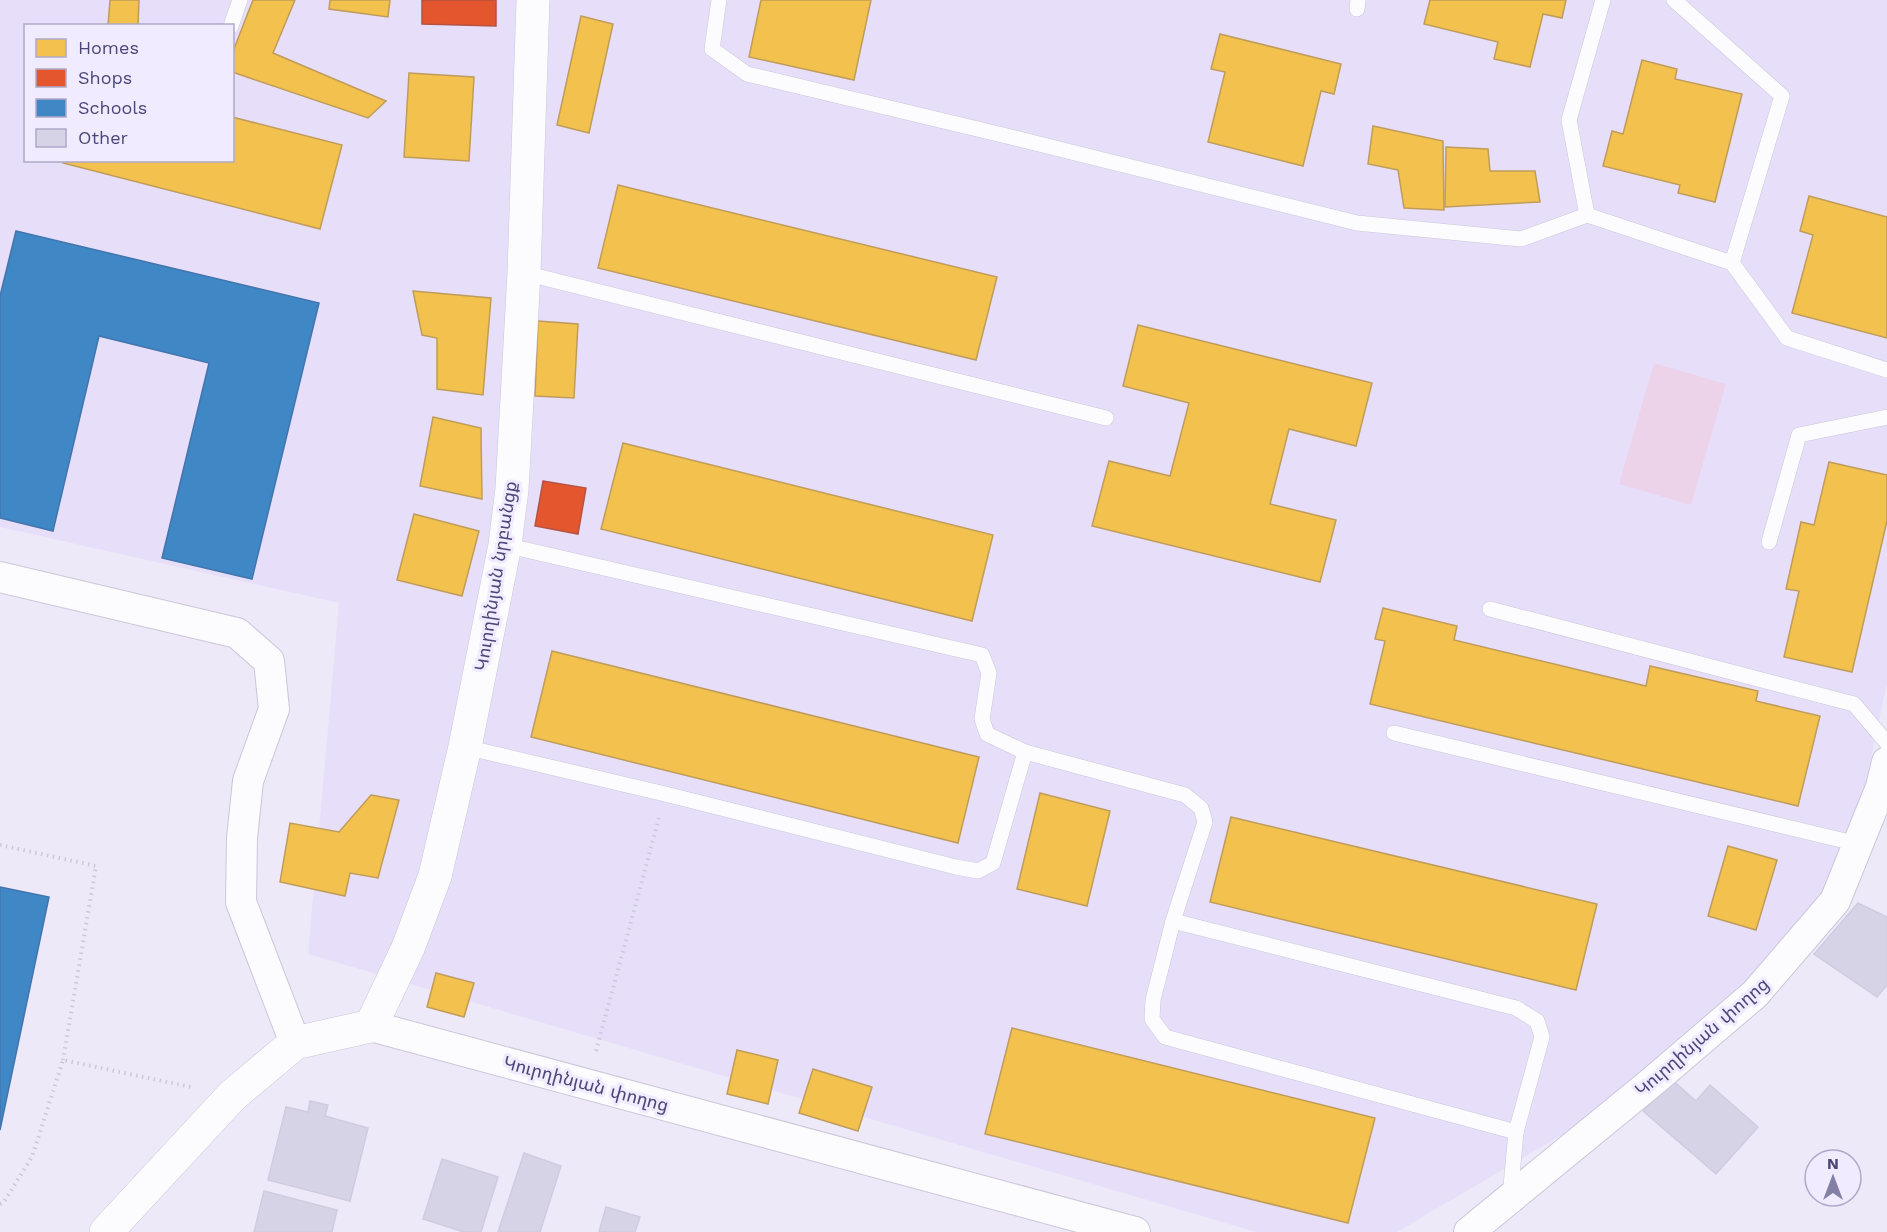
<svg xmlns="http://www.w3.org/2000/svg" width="1887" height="1232" font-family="'Work Sans','Noto Sans Armenian',sans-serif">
<rect width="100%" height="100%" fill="#eee9f8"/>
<!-- residential -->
<path fill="#e7dffa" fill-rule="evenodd" d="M0,0H1887V683L1862,801L1827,900L1652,1082L1397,1232H1256L308,954L339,603L0,527ZM26,26H232V160H26Z"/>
<!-- green -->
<polygon fill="#edd3ea" points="1654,363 1726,384 1691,505 1619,484"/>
<!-- homes -->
<g fill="#f2c14e" stroke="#c09c5b" stroke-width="1.5">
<polygon points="110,0 139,0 138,26 108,26"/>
<polygon points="253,0 295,0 273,53 386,101 368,118 232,72 232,54"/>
<polygon points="330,0 390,0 388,17 329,9"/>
<polygon points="761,0 871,0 854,80 749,57"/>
<polygon points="1430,0 1566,0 1562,18 1543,14 1530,67 1494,59 1498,42 1424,24"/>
<polygon points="581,16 613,24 589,133 557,125"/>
<polygon points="1220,34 1341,64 1334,94 1321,91 1303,166 1208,142 1225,72 1211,69"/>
<polygon points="1642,60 1677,69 1675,79 1742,94 1715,202 1678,193 1680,185 1603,166 1612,131 1623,134"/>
<polygon points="409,73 474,77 469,161 404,157"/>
<polygon points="232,117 342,145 320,229 63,163 64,160 232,160"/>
<polygon points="1373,126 1443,141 1444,210 1404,208 1398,170 1368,164"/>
<polygon points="1446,147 1488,149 1490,171 1535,171 1540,202 1445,207"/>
<polygon points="618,185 997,277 976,360 598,268"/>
<polygon points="1809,196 1887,217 1887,338 1792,313 1813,235 1800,231"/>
<polygon points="413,291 491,298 483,395 437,389 437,338 422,335"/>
<polygon points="538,321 578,324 574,398 535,396"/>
<polygon points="1138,325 1372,383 1356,446 1289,429 1270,504 1336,520 1320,582 1092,526 1109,461 1170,476 1189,403 1123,386"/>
<polygon points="433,417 481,428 482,499 420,486"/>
<polygon points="623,443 993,535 972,621 601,529"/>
<polygon points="1829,462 1887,475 1887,521 1852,672 1784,657 1799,591 1786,589 1801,522 1814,525"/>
<polygon points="414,514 479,531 462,596 397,580"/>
<polygon points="1383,608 1457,626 1454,640 1646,686 1650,666 1758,691 1756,701 1820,716 1798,806 1370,704 1385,641 1375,639"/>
<polygon points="552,651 979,757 958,843 531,737"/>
<polygon points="1040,793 1110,811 1087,906 1017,889"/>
<polygon points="371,795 399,800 378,878 350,873 345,896 280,882 290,823 339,832"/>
<polygon points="1231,817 1597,904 1576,990 1210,902"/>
<polygon points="1728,846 1777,860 1756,930 1708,916"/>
<polygon points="436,973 474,983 464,1017 427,1007"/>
<polygon points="1012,1028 1375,1118 1348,1223 985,1134"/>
<polygon points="737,1050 778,1060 768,1104 727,1094"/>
<polygon points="813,1069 872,1087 858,1131 799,1113"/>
</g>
<!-- shops -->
<g fill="#e4572e" stroke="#b65244" stroke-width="1.5">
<polygon points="422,0 496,0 496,26 422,24"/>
<polygon points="543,481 586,488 578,534 535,526"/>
</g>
<!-- schools -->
<g fill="#3f88c5" stroke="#4374ae" stroke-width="1.5">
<polygon points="16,231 319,303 252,579 162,558 209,363 99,336 53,531 0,518 0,296"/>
<polygon points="0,887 49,897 0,1130"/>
</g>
<!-- building -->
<g fill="#d7d3e7" stroke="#cfcbe1" stroke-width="1.5">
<polygon points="1858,903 1887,917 1887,985 1877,997 1814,954"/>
<polygon points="1671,1079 1696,1101 1710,1085 1758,1127 1716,1174 1643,1111"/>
<polygon points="310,1101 328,1105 325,1116 368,1128 350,1201 268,1180 286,1107 308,1112"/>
<polygon points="524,1153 561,1166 540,1232 498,1232"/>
<polygon points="442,1159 498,1177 481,1232 464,1232 423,1219"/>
<polygon points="264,1191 337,1210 332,1232 254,1232"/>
<polygon points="606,1207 640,1217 635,1232 599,1232"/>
</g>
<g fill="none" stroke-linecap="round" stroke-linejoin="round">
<!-- service casing -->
<g stroke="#cac7d9" stroke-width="16">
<g id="service">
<polyline points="719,0 712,49 747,74 1019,139 1357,223 1521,239 1587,215"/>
<polyline points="1603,0 1569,120 1587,215 1732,263 1787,338 1887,370"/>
<polyline points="1674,0 1782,96 1732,263"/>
<polyline points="1357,9 1358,0"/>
<polyline points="231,26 240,0"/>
<polyline points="524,273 1106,418"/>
<polyline points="1769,542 1799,435 1887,417"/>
<polyline points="505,545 982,655 989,673 982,719 987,734 1025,752 1185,795 1201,808 1205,822 1173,921 1516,1008 1537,1021 1542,1037 1516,1132 1510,1197"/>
<polyline points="1490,609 1854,704 1887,743"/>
<polyline points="1394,733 1858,844"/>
<polyline points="465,747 665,794 956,867 978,871 993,863 1025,752"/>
<polyline points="1173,921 1153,1000 1152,1019 1165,1037 1516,1132"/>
</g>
</g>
<!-- minor casing -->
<g stroke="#cac7d9" stroke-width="32">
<g id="minor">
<polyline points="0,577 237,633 269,661 274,709 248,781 242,838 241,902 295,1043"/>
<polyline points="371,1026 1135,1232"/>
<polyline points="1469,1232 1652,1082 1755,994 1835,901 1881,787 1887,762"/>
</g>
</g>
<!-- tertiary casing -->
<g stroke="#cac7d9" stroke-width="34">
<polyline id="tertiary" points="106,1232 232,1096 295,1043 371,1026 408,948 435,876 465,747 505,545 512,489 524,273 533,0"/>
</g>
<!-- path -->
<g stroke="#cbc9d9" stroke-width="4" stroke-dasharray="1.5 4.5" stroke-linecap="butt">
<polyline points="0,845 96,866 63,1060"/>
<polyline points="596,1051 659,818"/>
<polyline points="0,1204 4,1202 32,1157 63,1060 191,1087"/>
</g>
<!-- service -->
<use href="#service" stroke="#fcfcfe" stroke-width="15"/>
<!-- minor -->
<use href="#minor" stroke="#fcfcfe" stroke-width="30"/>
<!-- tertiary -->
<use href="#tertiary" stroke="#fcfcfe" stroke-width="33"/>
</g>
<g text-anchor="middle" stroke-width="6" stroke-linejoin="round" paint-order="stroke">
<!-- street labels -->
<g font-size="18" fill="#4b4778" stroke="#f1ebff">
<text transform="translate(496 576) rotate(-81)" y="6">Կուրղինյան նրբանցք</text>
<text transform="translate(1702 1037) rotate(-41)" y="6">Կուրղինյան փողոց</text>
<text transform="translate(586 1084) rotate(15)" y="6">Կուրղինյան փողոց</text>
</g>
</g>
<!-- legend -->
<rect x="24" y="24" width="210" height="138" fill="#f1ebff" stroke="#afa9c9" stroke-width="1.5"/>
<rect x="36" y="39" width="30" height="18" fill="#f2c14e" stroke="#afa9c9" stroke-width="1.5"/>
<text x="78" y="54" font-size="18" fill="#4b4778">Homes</text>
<rect x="36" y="69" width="30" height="18" fill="#e4572e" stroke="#afa9c9" stroke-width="1.5"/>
<text x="78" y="84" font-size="18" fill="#4b4778">Shops</text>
<rect x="36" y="99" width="30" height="18" fill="#3f88c5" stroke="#afa9c9" stroke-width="1.5"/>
<text x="78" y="114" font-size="18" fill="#4b4778">Schools</text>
<rect x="36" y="129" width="30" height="18" fill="#d7d3e7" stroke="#afa9c9" stroke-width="1.5"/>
<text x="78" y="144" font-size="18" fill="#4b4778">Other</text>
<!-- north arrow -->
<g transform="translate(1833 1178)"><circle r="28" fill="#f1ebff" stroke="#afa9c9" stroke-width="1.5"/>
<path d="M0-4.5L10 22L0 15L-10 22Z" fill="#8480a5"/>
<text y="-9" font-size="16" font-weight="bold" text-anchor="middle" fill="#4b4778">N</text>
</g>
</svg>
